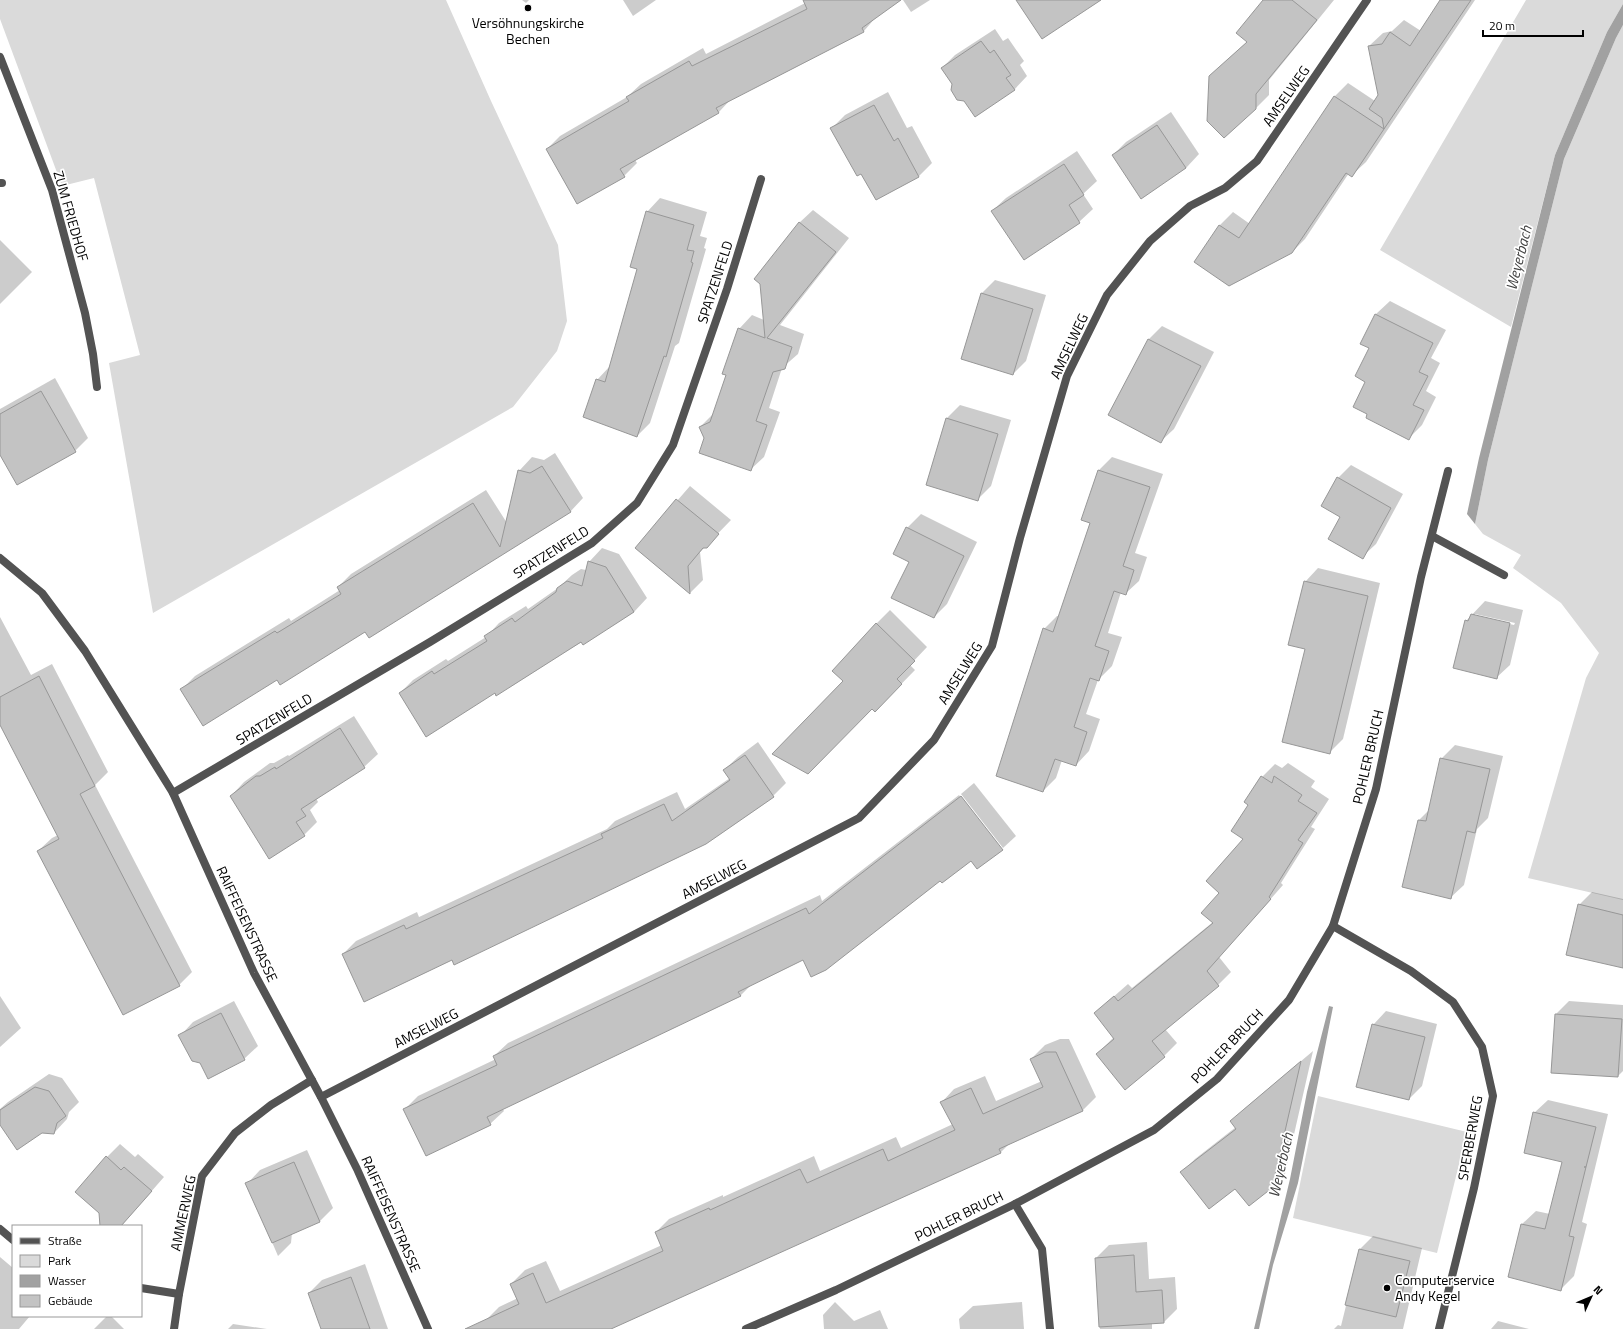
<svg xmlns="http://www.w3.org/2000/svg" width="1623" height="1329" font-family="'Titillium Web',sans-serif">
<rect width="100%" height="100%" fill="#fff"/>
<!-- green -->
<g fill="#dadada">
<polygon points="0,0 446,0 491,101 558,245 567,321 557,351 513,407 153,613 109,363 140,355 94,178 62,186 0,19"/>
<polygon points="1526,0 1623,0 1623,4 1607,32 1555,155 1511,327 1380,250"/>
<polygon points="1623,25 1623,900 1528,878 1586,678 1599,653 1561,603 1513,568 1521,555 1483,534 1475,524 1488,460 1564,159 1616,38"/>
<polygon points="1318,1096 1467,1132 1437,1253 1293,1218"/>
</g>
<!-- water -->
<g fill="#a1a1a1">
<polygon points="1623,4 1623,25 1616,38 1564,159 1488,460 1475,524 1467,514 1479,458 1555,155 1607,32"/>
<polygon points="1329,1006 1333,1007 1298,1183 1273,1265 1259,1329 1254,1329 1290,1179 1307,1092"/>
</g>
<!-- shadow -->
<g fill="#0003" fill-rule="evenodd">
<polygon points="522,0 529,0 526,3"/>
<polygon points="623,0 656,0 633,16"/>
<polygon points="811,0 899,0 876,17 864,31 732,98 719,112 635,160 637,163 624,176 547,149 560,136 627,97 641,84 703,48 706,54"/>
<polygon points="903,0 930,0 911,12"/>
<polygon points="1264,0 1334,0 1269,80 1269,95 1255,109 1224,63 1248,41"/>
<polygon points="1441,0 1475,0 1366,162 1352,175 1349,173 1305,239 1291,253 1195,262 1220,225 1233,212 1250,224 1335,96 1348,83 1375,101 1379,95 1369,46 1383,33 1392,31 1404,20 1421,31"/>
<polygon points="995,29 1003,41 1008,38 1024,61 1020,65 1027,76 1014,90 964,100 942,68 955,55"/>
<polygon points="888,92 907,128 912,126 932,163 919,176 876,199 861,173 831,129 845,115"/>
<polygon points="1171,112 1199,154 1186,168 1141,197 1113,155 1126,142"/>
<polygon points="1077,151 1097,181 1083,194 1093,209 1079,222 1024,259 992,211 1006,198"/>
<polygon points="660,198 707,212 700,236 707,238 704,248 706,249 679,343 675,346 650,423 637,436 597,380 610,366 639,269 647,212"/>
<polygon points="813,210 849,238 780,325 804,334 798,354 782,368 769,408 780,412 764,457 750,470 705,438 700,427 713,414 728,375 739,329 752,315 764,320 799,223"/>
<polygon points="0,240 32,272 0,304"/>
<polygon points="995,280 1046,295 1026,361 1013,374 962,359 982,293"/>
<polygon points="1390,301 1446,330 1431,358 1440,363 1426,391 1436,397 1422,425 1409,438 1369,414 1367,381 1370,348 1361,344 1376,314"/>
<polygon points="1162,326 1214,352 1174,429 1160,442 1148,340"/>
<polygon points="55,378 88,438 75,451 0,452 0,409"/>
<polygon points="960,405 1011,420 991,486 978,499 927,484 947,418"/>
<polygon points="555,453 583,498 570,512 366,631 277,679 182,689 195,676 289,618 291,621 340,590 338,587 351,574 486,490 507,523 519,471 532,457 544,460"/>
<polygon points="1112,457 1163,474 1135,553 1147,557 1139,581 1125,594 1121,592 1108,633 1122,637 1112,666 1098,680 1086,714 1100,719 1089,751 1076,765 1062,760 1056,778 1043,791 1044,629 1057,616 1059,616 1091,522 1099,470"/>
<polygon points="1351,465 1403,494 1376,544 1362,557 1338,478"/>
<polygon points="690,486 731,520 700,552 703,580 690,593 636,548"/>
<polygon points="921,514 977,542 947,604 934,617 910,561 894,553 907,528"/>
<polygon points="602,548 619,554 647,598 634,612 495,692 400,693 413,680 446,659 448,661 486,637 499,623 526,606 528,609 558,588 572,575 581,569 586,570 589,562"/>
<polygon points="1318,568 1380,583 1343,739 1329,753 1306,649 1305,582"/>
<path d="M1485,601L1523,610L1510,665L1496,678L1466,621ZM1475,614L1515,623L1514,625L1475,616Z"/>
<polygon points="890,610 927,647 910,665 915,670 875,711 845,681 876,624"/>
<polygon points="0,617 31,675 52,664 108,772 95,785 192,972 179,985 38,851 52,838 58,835 0,723"/>
<polygon points="354,716 378,754 364,767 316,798 318,802 310,810 317,822 304,835 231,796 244,782 270,763 274,763 288,755 289,756"/>
<polygon points="758,742 786,783 773,796 453,959 343,954 356,941 417,912 419,917 498,880 607,829 615,821 677,792 685,809 730,778 724,770 738,757"/>
<polygon points="1455,745 1503,756 1488,818 1477,829 1464,885 1450,898 1419,820 1429,810 1441,759"/>
<polygon points="1288,763 1315,781 1311,787 1329,799 1311,827 1315,829 1281,883 1283,885 1219,957 1231,972 1218,985 1165,1029 1177,1043 1164,1056 1097,1054 1114,1037 1095,1013 1128,984 1132,988 1213,922 1220,893 1245,839 1250,805 1262,777 1275,764 1282,768"/>
<polygon points="974,783 1016,836 1003,848 961,794"/>
<polygon points="959,795 1001,849 1003,849 977,868 971,860 940,880 804,959 752,984 740,996 502,1108 504,1111 490,1124 405,1109 418,1096 496,1059 494,1056 508,1043 820,895 822,901"/>
<polygon points="1592,892 1623,899 1623,967 1579,905"/>
<polygon points="0,996 21,1028 0,1047"/>
<polygon points="234,1001 258,1046 244,1059 200,1062 180,1036 193,1022"/>
<polygon points="1569,1001 1623,1005 1623,1071 1618,1076 1556,1014"/>
<polygon points="1386,1011 1437,1024 1422,1086 1409,1099 1373,1025"/>
<polygon points="1060,1039 1069,1039 1096,1097 1083,1110 1010,1143 1000,1153 609,1329 490,1329 486,1320 499,1307 518,1298 511,1284 525,1270 546,1261 560,1291 662,1245 656,1232 669,1219 723,1195 723,1197 814,1156 820,1171 896,1137 901,1148 953,1124 941,1103 954,1089 985,1076 996,1101 1042,1081 1031,1059 1045,1045"/>
<polygon points="1313,1051 1285,1174 1272,1187 1235,1187 1182,1172 1195,1159 1236,1127 1231,1122 1244,1109"/>
<polygon points="49,1074 62,1078 79,1102 69,1112 67,1119 54,1133 0,1123 0,1109 8,1102"/>
<polygon points="1548,1100 1608,1114 1582,1222 1587,1224 1574,1276 1561,1289 1509,1276 1522,1224 1536,1211 1550,1214 1563,1161 1534,1113"/>
<polygon points="120,1144 135,1157 138,1154 164,1177 121,1226 104,1226 107,1157"/>
<polygon points="307,1150 333,1208 320,1221 292,1233 291,1243 278,1256 247,1184 260,1170"/>
<polygon points="1373,1236 1422,1248 1403,1329 1334,1329 1338,1325 1341,1326 1360,1249"/>
<polygon points="1147,1242 1149,1279 1175,1277 1177,1309 1164,1322 1152,1323 1152,1329 1100,1329 1096,1258 1109,1245"/>
<polygon points="0,1257 13,1268 13,1316 30,1316 19,1329 0,1329"/>
<polygon points="365,1264 388,1329 322,1329 309,1293 322,1280"/>
<polygon points="835,1302 854,1321 880,1310 888,1329 824,1329 823,1315"/>
<polygon points="1022,1302 1024,1329 960,1329 959,1319 973,1306"/>
<polygon points="107,1316 111,1316 124,1329 94,1329"/>
<polygon points="1498,1321 1529,1329 1491,1329"/>
<polygon points="233,1324 267,1329 228,1329"/>
</g>
<!-- building -->
<g fill="#c3c3c3" stroke="#979797">
<polygon points="803,0 901,0 862,28 864,32 716,108 719,113 620,169 625,177 577,204 546,149 629,101 626,97 689,61 692,66 807,9"/>
<polygon points="1016,0 1101,0 1042,39"/>
<polygon points="1263,0 1292,0 1317,20 1256,94 1256,109 1224,138 1207,121 1209,76 1247,42 1236,33"/>
<polygon points="1440,0 1471,0 1384,129 1382,118 1369,109 1378,95 1368,46 1382,44 1390,32 1410,46"/>
<polygon points="981,41 990,53 994,50 1011,75 1006,78 1015,90 975,117 964,101 957,100 951,90 952,84 941,68"/>
<polygon points="1334,96 1384,129 1352,177 1346,173 1292,253 1229,286 1194,262 1219,225 1239,238"/>
<polygon points="874,105 894,141 898,138 919,177 876,200 861,174 857,176 830,128"/>
<polygon points="1157,125 1186,168 1141,199 1112,155"/>
<polygon points="1064,164 1084,195 1069,205 1080,223 1024,260 991,211"/>
<polygon points="646,211 694,225 687,250 694,251 691,262 693,263 666,357 664,356 637,437 583,417 596,379 605,382 637,269 630,267"/>
<polygon points="799,222 836,252 767,338 792,347 785,369 773,372 756,421 767,425 751,471 699,453 704,438 699,427 710,422 726,375 722,374 738,328 765,338 760,284 754,279"/>
<polygon points="981,293 1033,309 1013,375 961,359"/>
<polygon points="1375,314 1433,343 1419,372 1428,376 1413,405 1424,410 1409,440 1366,418 1367,414 1353,407 1365,382 1355,376 1369,348 1360,344"/>
<polygon points="1148,339 1201,366 1161,443 1108,415"/>
<polygon points="41,391 76,452 17,485 0,455 0,414"/>
<polygon points="946,418 998,434 978,501 926,485"/>
<polygon points="542,466 571,512 369,638 365,632 280,685 277,680 203,726 180,689 275,631 277,633 341,594 337,587 473,503 500,547 518,470 530,473"/>
<polygon points="1098,470 1150,487 1123,566 1134,570 1126,595 1114,591 1095,646 1109,651 1099,681 1090,678 1074,727 1087,732 1076,766 1055,759 1043,792 996,776 1043,628 1053,632 1090,523 1081,520"/>
<polygon points="1337,477 1391,508 1363,559 1328,539 1340,517 1321,506"/>
<polygon points="676,499 719,534 707,548 703,548 688,566 690,594 635,548"/>
<polygon points="906,527 964,556 934,618 891,598 909,562 893,554"/>
<polygon points="588,561 606,567 634,612 583,645 581,642 496,696 495,693 426,737 399,693 432,671 434,674 487,641 484,636 512,618 515,622 556,592 557,588 567,581 582,586"/>
<polygon points="1304,581 1368,596 1330,754 1282,742 1305,649 1288,645"/>
<polygon points="1471,614 1510,623 1497,679 1453,668 1465,620 1468,621"/>
<polygon points="876,623 915,661 897,679 902,684 875,712 872,709 808,774 772,754 843,681 832,671"/>
<polygon points="39,676 95,786 80,794 180,986 123,1015 37,851 59,839 0,725 0,697"/>
<polygon points="340,728 365,768 301,809 306,816 296,822 305,836 269,859 230,796 256,776 260,776 275,767 276,769"/>
<polygon points="745,755 774,797 706,844 454,965 452,960 364,1002 342,954 404,925 406,929 484,893 603,838 601,834 664,804 672,821 730,780 723,770"/>
<polygon points="1440,758 1490,769 1475,833 1467,831 1451,899 1402,887 1418,820 1426,821"/>
<polygon points="1261,776 1272,783 1274,776 1302,795 1298,801 1317,813 1298,840 1303,843 1269,897 1271,899 1207,971 1219,986 1152,1041 1165,1057 1125,1090 1096,1054 1114,1039 1094,1013 1114,996 1118,1001 1213,923 1201,913 1219,893 1206,881 1243,839 1231,831 1248,805 1244,802"/>
<polygon points="961,796 1003,850 977,869 971,861 942,883 940,881 826,970 811,977 803,960 738,992 741,996 487,1117 491,1125 426,1156 403,1109 497,1065 493,1056 806,908 809,914"/>
<polygon points="1578,904 1623,915 1623,968 1566,955"/>
<polygon points="221,1013 245,1060 208,1079 200,1063 192,1061 178,1035"/>
<polygon points="1555,1014 1622,1019 1618,1077 1551,1073"/>
<polygon points="1372,1024 1425,1037 1409,1100 1356,1087"/>
<polygon points="1045,1052 1056,1052 1083,1111 999,1149 1001,1153 611,1329 465,1329 519,1304 510,1284 533,1273 546,1303 663,1251 655,1232 709,1208 710,1210 800,1169 807,1183 883,1149 888,1161 955,1130 940,1102 971,1088 983,1114 1043,1087 1030,1059"/>
<polygon points="1301,1061 1272,1188 1249,1206 1235,1189 1209,1209 1180,1172 1236,1129 1230,1121"/>
<polygon points="35,1087 49,1091 66,1116 57,1123 54,1134 42,1133 17,1150 0,1125 0,1110"/>
<polygon points="1533,1112 1596,1127 1586,1167 1584,1167 1586,1167 1569,1236 1574,1237 1561,1291 1508,1277 1521,1224 1545,1229 1562,1162 1524,1153"/>
<polygon points="106,1156 121,1170 124,1167 152,1191 121,1226 100,1226 99,1213 75,1192"/>
<polygon points="294,1162 320,1222 272,1243 245,1183"/>
<polygon points="1359,1249 1410,1261 1396,1317 1345,1305"/>
<polygon points="1134,1255 1136,1292 1162,1290 1164,1323 1099,1327 1095,1258"/>
<polygon points="351,1277 370,1329 321,1329 308,1293"/>
</g>
<g fill="none" stroke-linecap="round" stroke-linejoin="round">
<!-- minor -->
<g stroke="#535353" stroke-width="8">
<polyline points="0,57 52,190 85,313 93,354 97,387"/>
<polyline points="0,183 2,183"/>
<polyline points="1432,536 1504,575"/>
<polyline points="0,558 42,593 85,651 173,793 254,973 321,1097 357,1169 428,1329"/>
<polyline points="173,793 430,642 592,543 637,503 673,445 727,289 761,179"/>
<polyline points="1333,926 1411,971 1453,1002 1482,1047 1493,1096 1474,1188 1439,1329"/>
<polyline points="321,1097 859,818 934,740 992,646 1020,538 1067,376 1107,295 1150,241 1190,206 1225,188 1257,161 1367,0"/>
<polyline points="1015,1204 1042,1249 1050,1329"/>
<polyline points="0,1229 13,1240"/>
<polyline points="141,1288 179,1294"/>
<polyline points="174,1329 179,1294 202,1176 235,1133 271,1105 312,1080"/>
<polyline points="746,1329 836,1290 1015,1204 1154,1130 1217,1079 1289,1000 1333,926 1376,789 1421,577 1448,471"/>
</g>
</g>
<!-- markers -->
<g fill="#000" stroke="#fff" stroke-width="1.5">
<circle cx="528" cy="8" r="4"/>
<circle cx="1387" cy="1288" r="4"/>
</g>
<g text-anchor="middle" stroke-width="3.5" stroke-linejoin="round" paint-order="stroke">
<!-- poi labels -->
<g font-size="14" fill="#000" stroke="#fff">
<text x="528" y="28">Versöhnungskirche<tspan x="528" dy="16">Bechen</tspan></text>
<text x="1395" y="1285" text-anchor="start">Computerservice<tspan x="1395" dy="16">Andy Kegel</tspan></text>
</g>
<!-- street labels -->
<g font-size="14" fill="#000" stroke="#fff">
<text transform="translate(1286 96) rotate(-55)" y="5">AMSELWEG</text>
<text transform="translate(71 216) rotate(74)" y="5">ZUM FRIEDHOF</text>
<text transform="translate(715 282) rotate(-72)" y="5">SPATZENFELD</text>
<text transform="translate(1069 346) rotate(-65)" y="5">AMSELWEG</text>
<text transform="translate(551 552) rotate(-32)" y="5">SPATZENFELD</text>
<text transform="translate(960 673) rotate(-58)" y="5">AMSELWEG</text>
<text transform="translate(274 719) rotate(-31)" y="5">SPATZENFELD</text>
<text transform="translate(1368 757) rotate(-77)" y="5">POHLER BRUCH</text>
<text transform="translate(714 879) rotate(-27)" y="5">AMSELWEG</text>
<text transform="translate(247 924) rotate(65)" y="5">RAIFFEISENSTRASSE</text>
<text transform="translate(426 1028) rotate(-27)" y="5">AMSELWEG</text>
<text transform="translate(1227 1046) rotate(-46)" y="5">POHLER BRUCH</text>
<text transform="translate(1470 1138) rotate(-80)" y="5">SPERBERWEG</text>
<text transform="translate(183 1213) rotate(-78)" y="5">AMMERWEG</text>
<text transform="translate(391 1214) rotate(66)" y="5">RAIFFEISENSTRASSE</text>
<text transform="translate(959 1216) rotate(-26)" y="5">POHLER BRUCH</text>
</g>
<!-- water labels -->
<g font-size="15" font-style="italic" fill="#424242" stroke="#fff">
<text transform="translate(1519 258) rotate(-76)" y="5">Weyerbach</text>
<text transform="translate(1281 1165) rotate(-77)" y="5">Weyerbach</text>
</g>
</g>
<!-- legend -->
<rect x="12" y="1225" width="130" height="92" fill="#ffffff" stroke="#999999"/>
<rect x="20" y="1238" width="20" height="6" fill="#535353" stroke="#999999"/>
<text x="48" y="1245" font-size="12" fill="#000000">Straße</text>
<rect x="20" y="1255" width="20" height="12" fill="#dadada" stroke="#999999"/>
<text x="48" y="1265" font-size="12" fill="#000000">Park</text>
<rect x="20" y="1275" width="20" height="12" fill="#a1a1a1" stroke="#999999"/>
<text x="48" y="1285" font-size="12" fill="#000000">Wasser</text>
<rect x="20" y="1295" width="20" height="12" fill="#c3c3c3" stroke="#999999"/>
<text x="48" y="1305" font-size="12" fill="#000000">Gebäude</text>
<!-- north arrow -->
<g transform="translate(1591 1297) rotate(46)" stroke="#ffffff" stroke-width="3" paint-order="stroke">
<path d="M0-3L7 15L0 10L-7 15Z" fill="#000000"/>
<text y="-6" font-size="11" font-weight="bold" text-anchor="middle" fill="#000000">N</text>
</g>
<!-- scale -->
<path d="M1483 30v6h100v-6" fill="none" stroke="#000000" stroke-width="2"/>
<text x="1489" y="30" font-size="12" fill="#000000" stroke="#ffffff" stroke-width="3" paint-order="stroke">20 m</text>
</svg>
